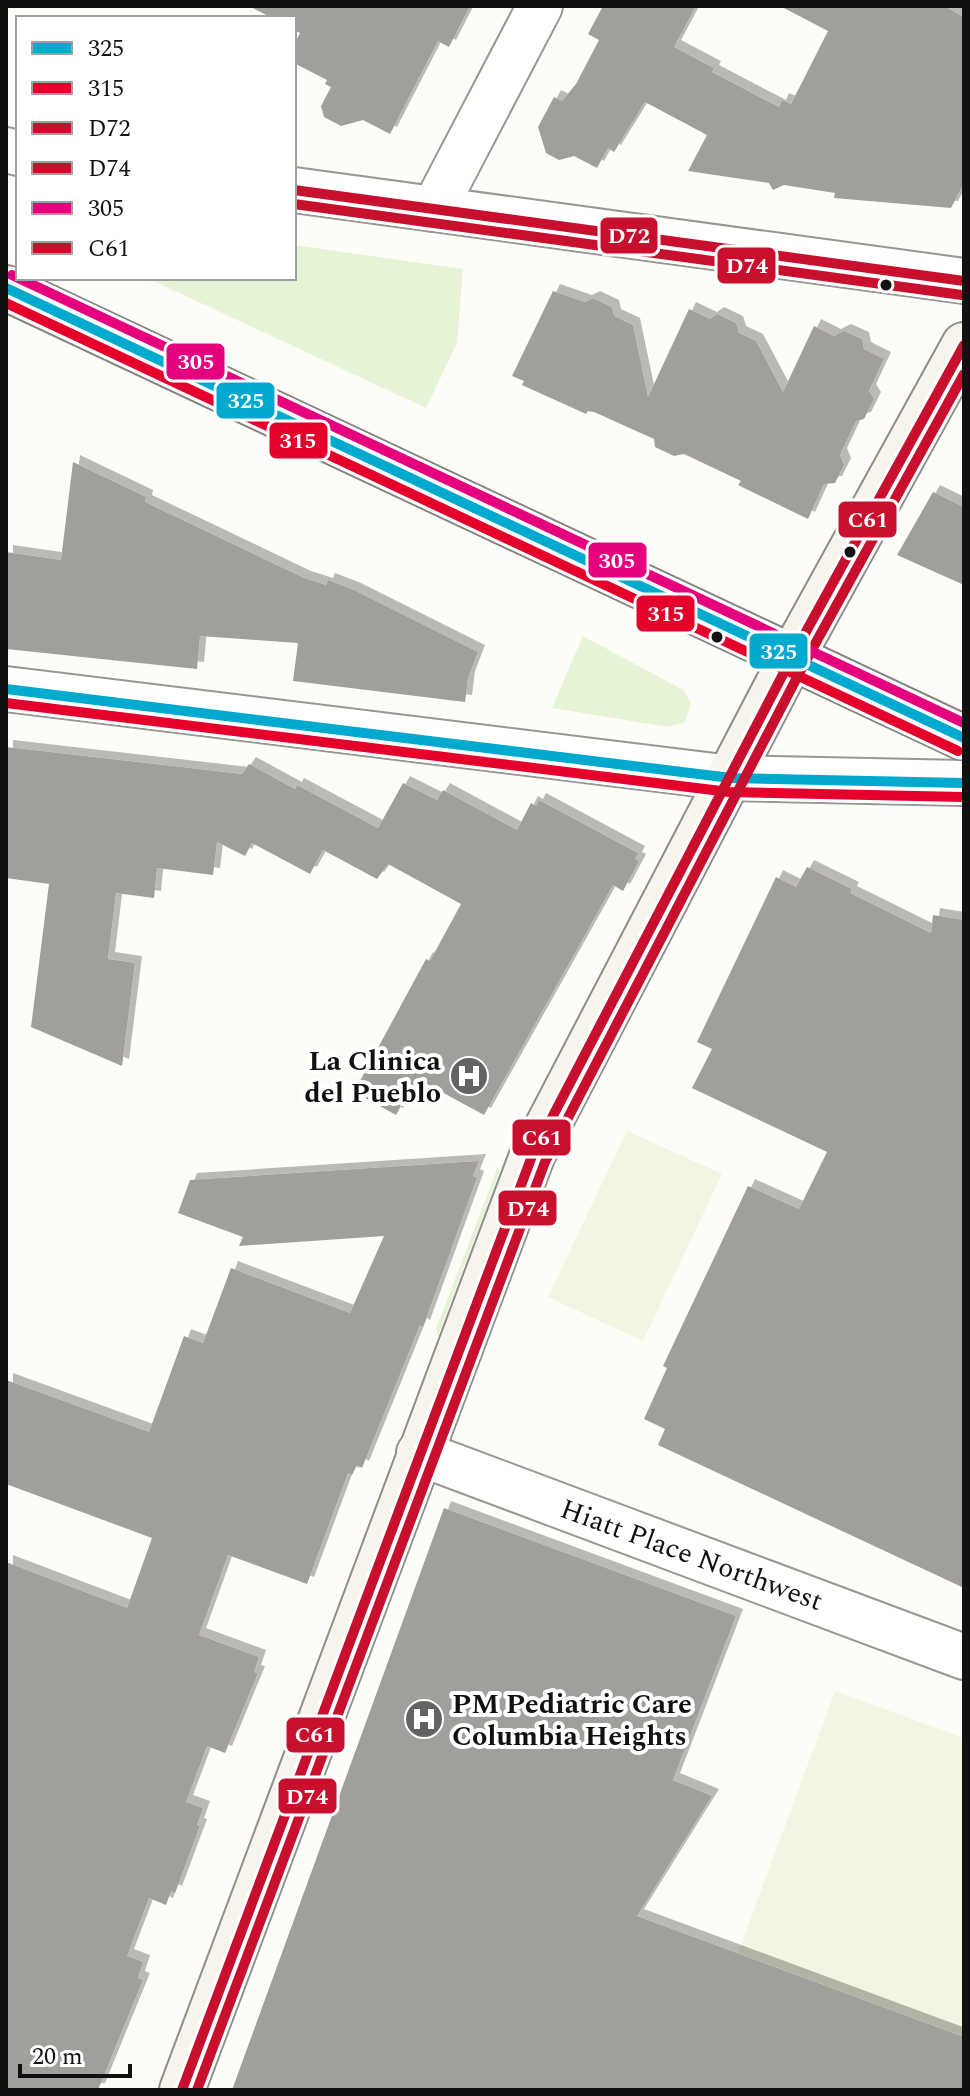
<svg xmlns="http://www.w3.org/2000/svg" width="970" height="2096" font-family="Spectral,serif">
<defs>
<filter id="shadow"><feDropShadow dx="7" dy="-7" stdDeviation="0" flood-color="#0004"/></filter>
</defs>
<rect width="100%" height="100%" fill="#fdfcf7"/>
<!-- green -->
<g fill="#e7f3d7">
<polygon points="294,245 463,269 457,343 426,408 147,278 294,278"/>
<polygon points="583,636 683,690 691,703 685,722 668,727 552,708"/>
<polygon points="498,1167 500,1171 438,1336 436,1329"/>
</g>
<!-- pitch -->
<g fill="#f0f6e1">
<polygon points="627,1131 722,1174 643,1341 548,1297"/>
<polygon points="835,1691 964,1738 964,2037 738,1953"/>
</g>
<!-- building -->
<g fill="#a19f9c" filter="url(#shadow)">
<polygon points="249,6 470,6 449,47 438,41 390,134 363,120 341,126 324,117 321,106 331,87 325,84 327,80 294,63 294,44 300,33 294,30 294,18 272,18"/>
<polygon points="603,6 696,6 674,47 714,68 712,72 779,107 782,100 791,104 828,31 780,6 944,6 964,17 964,183 951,208 834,198 835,193 784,185 773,190 769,183 688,171 707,135 645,102 614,152 608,148 597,168 574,156 559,160 546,153 538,127 554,97 562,101 576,84 599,40 588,34"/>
<polygon points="553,291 585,302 593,298 612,307 614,316 633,325 648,397 689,309 710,319 717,314 736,323 739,333 756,341 783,392 814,326 834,336 844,331 862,339 864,349 884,359 869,391 874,399 864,419 856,421 840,455 844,465 835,483 824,484 808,519 738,485 741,481 684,454 674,456 655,447 654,439 594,412 588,411 586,414 522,385 524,381 512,376"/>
<polygon points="73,462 146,497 145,502 304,578 326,585 328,580 354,590 478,652 468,678 465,702 293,681 298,643 200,636 197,669 6,649 6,552 61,560"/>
<polygon points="933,492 964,507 964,585 897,555"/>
<polygon points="6,747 242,774 249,764 295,789 297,785 378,828 403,783 437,800 443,790 517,830 531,803 536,806 539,800 638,853 635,859 639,861 623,891 613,885 484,1115 416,1078 396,1115 354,1092 426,959 430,961 461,904 388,864 377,879 323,850 310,874 252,843 245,856 217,842 213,875 157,868 154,898 116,893 108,959 135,963 122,1066 31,1027 49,884 6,878"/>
<polygon points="807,867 852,889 850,893 931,933 933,915 964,920 964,1588 658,1445 665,1429 644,1419 667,1368 663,1366 748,1186 799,1209 827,1152 692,1088 712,1049 697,1042 776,877 796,887"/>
<polygon points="479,1161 473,1176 477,1178 423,1327 420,1325 362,1468 357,1465 352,1475 348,1473 307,1584 228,1555 199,1635 259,1657 254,1672 258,1673 225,1753 207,1746 186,1802 203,1808 197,1825 200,1826 175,1893 171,1891 166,1905 149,1898 127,1956 143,1962 138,1978 143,1980 98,2090 6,2090 6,1562 127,1608 152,1538 6,1484 6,1380 149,1432 184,1336 203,1343 231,1268 350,1313 384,1236 239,1246 243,1237 178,1213 190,1180"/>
<polygon points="444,1508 736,1616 673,1780 712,1796 637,1916 964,2037 964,2090 232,2090"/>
</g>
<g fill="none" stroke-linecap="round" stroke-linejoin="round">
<!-- minor casing -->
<g stroke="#979795" stroke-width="48">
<g id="minor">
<polyline points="434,209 540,6"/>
<polyline points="419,1453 964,1657"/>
</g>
</g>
<!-- tertiary casing -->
<g stroke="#979795" stroke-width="48">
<g id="tertiary">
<polyline points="6,150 18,153"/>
<polyline points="294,190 964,281"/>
<polyline points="6,689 731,778 964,783"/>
</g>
</g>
<!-- secondary casing -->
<g stroke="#8e8d8b" stroke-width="48">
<polyline id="secondary" points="182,2090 532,1156 792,657 964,345"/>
</g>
<!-- primary casing -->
<g stroke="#858482" stroke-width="48">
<polyline id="primary" points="6,288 964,738"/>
</g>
<!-- minor -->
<use href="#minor" stroke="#fffffe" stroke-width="44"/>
<!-- tertiary -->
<use href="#tertiary" stroke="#fffffe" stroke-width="44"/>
<!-- secondary -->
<use href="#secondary" stroke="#f6f4eb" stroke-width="44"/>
<!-- primary -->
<use href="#primary" stroke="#ede9dc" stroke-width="44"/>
<!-- bus-1 casing -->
<g stroke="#fff" stroke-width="16">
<g id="bus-1">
<polyline points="6,288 964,738"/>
<polyline points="6,689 731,778 964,783"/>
</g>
</g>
<!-- bus-2 casing -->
<g stroke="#fff" stroke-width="16">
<g id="bus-2">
<polyline points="6,303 958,751"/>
<polyline points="6,703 729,792 964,797"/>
</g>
</g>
<!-- bus-3 casing -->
<g stroke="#fff" stroke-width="16">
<polyline id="bus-3" points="294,190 964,281"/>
</g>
<!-- bus-4 casing -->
<g stroke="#fff" stroke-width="16">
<g id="bus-4">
<polyline points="294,204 962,295"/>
<polyline points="197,2090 545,1162 804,664 964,374"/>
</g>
</g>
<!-- bus-5 casing -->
<g stroke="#fff" stroke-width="16">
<polyline id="bus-5" points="12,275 964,723"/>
</g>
<!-- bus-6 casing -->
<g stroke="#fff" stroke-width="16">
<polyline id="bus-6" points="182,2090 532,1156 792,657 964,345"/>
</g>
<!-- bus-1 -->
<use href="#bus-1" stroke="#00a9ce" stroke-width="10"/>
<!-- bus-2 -->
<use href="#bus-2" stroke="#e4002b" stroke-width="10"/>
<!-- bus-3 -->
<use href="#bus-3" stroke="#c8102e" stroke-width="10"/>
<!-- bus-4 -->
<use href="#bus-4" stroke="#c8102e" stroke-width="10"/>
<!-- bus-5 -->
<use href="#bus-5" stroke="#e5007d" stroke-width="10"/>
<!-- bus-6 -->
<use href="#bus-6" stroke="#c8102e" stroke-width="10"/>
</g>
<!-- icons -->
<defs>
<g id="hospital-disc" transform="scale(2)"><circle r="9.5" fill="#646362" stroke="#fff"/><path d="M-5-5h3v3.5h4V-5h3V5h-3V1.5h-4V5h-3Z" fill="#fff"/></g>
</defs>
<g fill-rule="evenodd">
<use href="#hospital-disc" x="469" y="1076"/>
<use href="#hospital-disc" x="424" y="1719"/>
</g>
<!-- markers -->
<g fill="#111" stroke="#fff" stroke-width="3">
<circle cx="886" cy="285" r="7"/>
<circle cx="850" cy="552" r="7"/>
<circle cx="717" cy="637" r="7"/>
</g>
<g text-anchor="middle" stroke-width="8" stroke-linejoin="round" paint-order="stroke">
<!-- poi labels -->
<g font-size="28" font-weight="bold" fill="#111" stroke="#fff" text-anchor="end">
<text x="441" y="1070">La Clinica<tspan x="441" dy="32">del Pueblo</tspan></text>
<text x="452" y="1713" text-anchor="start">PM Pediatric Care<tspan x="452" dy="32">Columbia Heights</tspan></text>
</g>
<!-- street labels -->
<g font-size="28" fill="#111" stroke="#fff">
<text transform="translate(692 1554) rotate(20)" y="10">Hiatt Place Northwest</text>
</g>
</g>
<g stroke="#fff" stroke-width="3">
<rect x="599" y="216" width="60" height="39" rx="8" fill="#c8102e"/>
<rect x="716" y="246" width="61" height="39" rx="8" fill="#c8102e"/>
<rect x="165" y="342" width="61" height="39" rx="8" fill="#e5007d"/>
<rect x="215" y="381" width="61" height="39" rx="8" fill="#00a9ce"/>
<rect x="268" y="421" width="61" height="39" rx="8" fill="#e4002b"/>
<rect x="837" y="500" width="61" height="39" rx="8" fill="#c8102e"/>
<rect x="587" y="541" width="61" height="38" rx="8" fill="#e5007d"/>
<rect x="635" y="594" width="61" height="39" rx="8" fill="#e4002b"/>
<rect x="748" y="632" width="61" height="38" rx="8" fill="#00a9ce"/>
<rect x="511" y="1118" width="61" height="39" rx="8" fill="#c8102e"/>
<rect x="497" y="1189" width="61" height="38" rx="8" fill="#c8102e"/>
<rect x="285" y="1716" width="61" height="38" rx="8" fill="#c8102e"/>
<rect x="277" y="1777" width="61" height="38" rx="8" fill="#c8102e"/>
</g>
<g font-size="22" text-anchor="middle" font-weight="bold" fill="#fff">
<text x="629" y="243">D72</text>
<text x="747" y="273">D74</text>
<text x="196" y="369">305</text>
<text x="246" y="408">325</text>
<text x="298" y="448">315</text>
<text x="868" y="527">C61</text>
<text x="617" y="568">305</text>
<text x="666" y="621">315</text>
<text x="779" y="659">325</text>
<text x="542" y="1145">C61</text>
<text x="528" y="1216">D74</text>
<text x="315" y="1742">C61</text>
<text x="307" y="1804">D74</text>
</g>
<!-- border -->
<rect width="970" height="2096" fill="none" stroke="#111111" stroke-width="16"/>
<!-- legend -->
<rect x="16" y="16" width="280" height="264" fill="#ffffff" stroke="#a0a0a0" stroke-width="2"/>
<rect x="32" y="42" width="40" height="12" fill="#00a9ce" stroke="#a0a0a0" stroke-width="2"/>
<text x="88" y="56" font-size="24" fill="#111111">325</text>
<rect x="32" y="82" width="40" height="12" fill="#e4002b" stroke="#a0a0a0" stroke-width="2"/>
<text x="88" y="96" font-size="24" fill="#111111">315</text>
<rect x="32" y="122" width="40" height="12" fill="#c8102e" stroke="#a0a0a0" stroke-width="2"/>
<text x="88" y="136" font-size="24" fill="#111111">D72</text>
<rect x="32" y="162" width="40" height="12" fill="#c8102e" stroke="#a0a0a0" stroke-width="2"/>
<text x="88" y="176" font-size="24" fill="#111111">D74</text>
<rect x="32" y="202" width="40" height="12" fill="#e5007d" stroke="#a0a0a0" stroke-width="2"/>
<text x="88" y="216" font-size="24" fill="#111111">305</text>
<rect x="32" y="242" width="40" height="12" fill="#c8102e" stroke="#a0a0a0" stroke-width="2"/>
<text x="88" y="256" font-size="24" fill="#111111">C61</text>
<!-- scale -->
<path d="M20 2064v12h110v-12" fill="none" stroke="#111111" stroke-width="4"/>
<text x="32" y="2064" font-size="24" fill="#111111" stroke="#ffffff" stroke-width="6" paint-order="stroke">20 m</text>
</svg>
